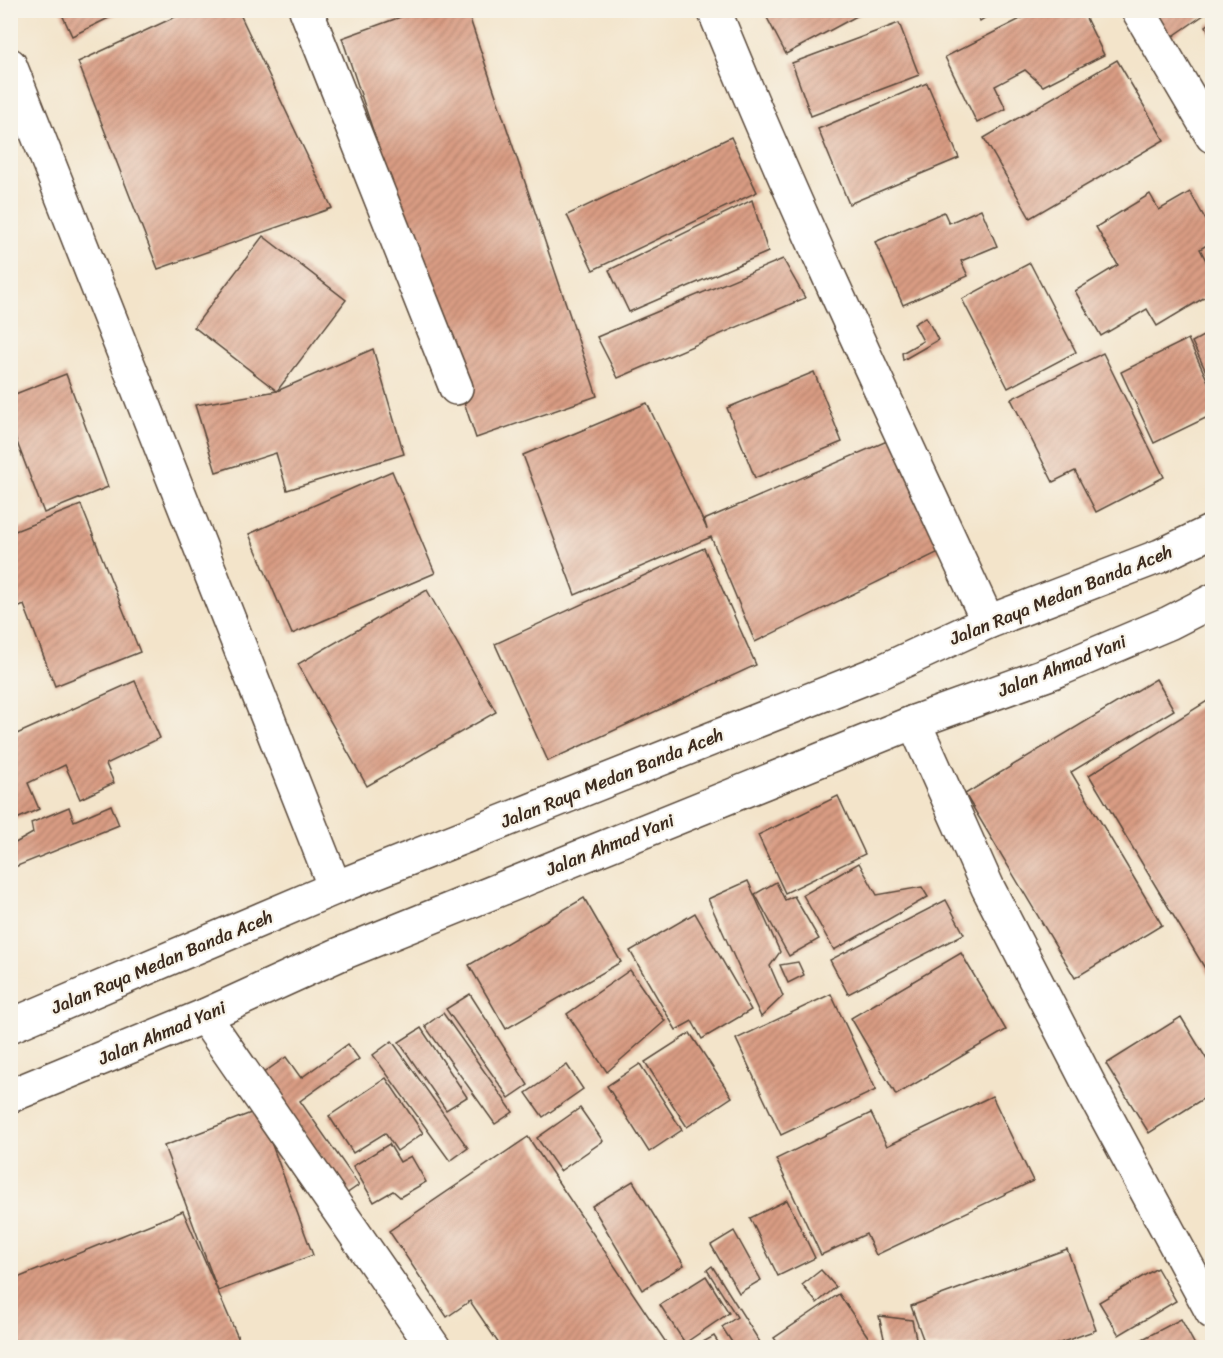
<svg xmlns="http://www.w3.org/2000/svg" width="1223" height="1358" font-family="Sriracha,sans-serif">
<defs>
<pattern id="building-hatch" width="6" height="6" patternUnits="userSpaceOnUse" patternTransform="scale(1.5)"><rect width="6" height="6" fill="#d99c83"/><path d="M-1 1l2-2M0 6l6-6M5 7l2-2" fill="none" stroke="#b17f6b"/></pattern>
</defs>
<rect width="100%" height="100%" fill="#f7f3e8"/>
<filter id="ink" filterUnits="userSpaceOnUse"><feTurbulence type="fractalNoise" baseFrequency=".0167" numOctaves="2"/><feDisplacementMap in="SourceGraphic" scale="12" xChannelSelector="R" yChannelSelector="G"/><feConvolveMatrix kernelMatrix="1 2 1 2 8 2 1 2 1" color-interpolation-filters="sRGB"/></filter>
<filter id="wash" filterUnits="userSpaceOnUse"><feTurbulence type="fractalNoise" baseFrequency=".008" numOctaves="4" result="noise"/><feDisplacementMap in="SourceGraphic" scale="24" xChannelSelector="R" yChannelSelector="G"/><feGaussianBlur stdDeviation="1.35" result="paint"/><feColorMatrix in="noise" values="0 0 0 0 0 0 0 0 0 0 0 0 0 0 0 0 0 1.4 0 .05"/><feComposite in="paint" operator="in"/></filter>
<g filter="url(#wash)">
<rect width="100%" height="100%" fill="#f3e4ca"/>
<g id="blocks">
<!-- building -->
<g fill="url(#building-hatch)">
<polygon points="60,10 125,10 72,36"/>
<polygon points="190,10 238,10 332,208 158,269 78,62"/>
<polygon points="420,10 467,10 597,396 476,438 342,38"/>
<polygon points="763,10 868,10 786,54"/>
<polygon points="974,10 997,10 980,21"/>
<polygon points="1038,10 1082,10 1104,55 1043,86 1025,70 995,86 1006,109 977,123 945,57"/>
<polygon points="1146,10 1211,10 1166,41"/>
<polygon points="1212,22 1212,38 1206,26"/>
<polygon points="899,23 919,75 811,116 792,63"/>
<polygon points="1117,60 1164,140 1030,218 984,138"/>
<polygon points="927,83 959,158 849,204 818,129"/>
<polygon points="731,137 757,192 593,270 567,215"/>
<polygon points="1190,192 1212,231 1212,242 1200,249 1212,272 1212,293 1157,326 1147,309 1101,336 1075,291 1118,265 1096,227 1150,194 1159,210"/>
<polygon points="752,200 768,252 629,312 609,270"/>
<polygon points="981,209 997,246 961,261 968,276 903,305 875,242 944,212 949,223"/>
<polygon points="263,236 346,300 277,391 194,327"/>
<polygon points="783,259 805,298 618,378 597,337"/>
<polygon points="1030,263 1076,352 1008,388 962,299"/>
<polygon points="926,317 938,340 903,360 902,353 923,341 914,324"/>
<polygon points="1212,331 1212,384 1192,342"/>
<polygon points="1188,339 1212,390 1212,415 1154,443 1121,372"/>
<polygon points="373,349 404,454 287,490 276,453 216,472 195,405 277,391"/>
<polygon points="1103,353 1164,477 1096,512 1075,471 1053,482 1011,399"/>
<polygon points="814,372 842,442 755,478 727,408"/>
<polygon points="66,374 108,487 44,513 10,424 10,396"/>
<polygon points="647,403 707,529 704,520 894,438 943,550 755,642 711,537 575,595 523,455"/>
<polygon points="392,471 435,573 292,634 249,534"/>
<polygon points="81,505 140,652 55,686 24,605 10,611 10,533"/>
<polygon points="704,548 756,665 548,761 495,644"/>
<polygon points="427,590 496,712 367,786 298,664"/>
<polygon points="1156,679 1174,710 1071,772 1162,925 1075,978 965,794"/>
<polygon points="135,681 160,738 106,764 114,783 80,799 65,765 28,783 39,809 10,822 10,737"/>
<polygon points="1212,698 1212,980 1089,775"/>
<polygon points="838,796 865,854 785,893 758,835"/>
<polygon points="111,805 119,825 10,869 10,846 33,833 31,823 69,807 74,821"/>
<polygon points="859,863 877,895 922,887 928,897 834,950 803,895"/>
<polygon points="748,881 780,952 770,966 783,996 761,1017 708,899"/>
<polygon points="776,882 785,900 794,896 819,939 789,956 755,894"/>
<polygon points="584,898 621,962 506,1029 469,965"/>
<polygon points="946,900 964,934 848,994 830,960"/>
<polygon points="695,913 751,1010 702,1039 692,1021 676,1030 630,951"/>
<polygon points="961,953 1006,1030 896,1095 851,1018"/>
<polygon points="798,962 804,975 788,983 780,965"/>
<polygon points="630,970 665,1021 607,1072 567,1014"/>
<polygon points="470,994 528,1085 509,1098 446,1009"/>
<polygon points="831,994 876,1090 781,1135 736,1039"/>
<polygon points="443,1013 513,1112 495,1124 425,1026"/>
<polygon points="1181,1017 1212,1068 1212,1093 1149,1133 1106,1064"/>
<polygon points="421,1028 467,1097 446,1110 399,1042"/>
<polygon points="690,1033 732,1097 687,1127 645,1062"/>
<polygon points="392,1041 468,1148 450,1161 373,1055"/>
<polygon points="348,1044 359,1059 300,1101 359,1185 346,1194 262,1074 286,1057 301,1078"/>
<polygon points="640,1064 682,1130 649,1152 607,1086"/>
<polygon points="567,1065 583,1089 543,1117 526,1093"/>
<polygon points="386,1078 423,1133 397,1151 385,1133 353,1153 329,1116"/>
<polygon points="992,1096 1033,1181 876,1255 866,1234 821,1255 776,1159 871,1113 887,1146"/>
<polygon points="580,1108 603,1141 560,1171 537,1138"/>
<polygon points="259,1110 313,1255 218,1291 164,1146"/>
<polygon points="528,1137 669,1347 501,1347 470,1301 447,1317 389,1231"/>
<polygon points="389,1144 400,1162 411,1156 426,1182 400,1197 393,1191 374,1202 353,1166"/>
<polygon points="633,1181 684,1265 642,1290 592,1206"/>
<polygon points="787,1200 815,1258 778,1276 750,1218"/>
<polygon points="183,1211 242,1347 17,1347 10,1332 10,1281"/>
<polygon points="734,1231 761,1280 739,1293 711,1245"/>
<polygon points="1067,1249 1096,1330 1049,1347 1018,1347 1017,1344 1006,1347 926,1347 911,1306"/>
<polygon points="712,1266 763,1347 735,1347 722,1327 737,1317 707,1270"/>
<polygon points="1157,1268 1176,1301 1119,1335 1099,1302"/>
<polygon points="821,1270 836,1287 817,1303 802,1285"/>
<polygon points="706,1276 729,1313 685,1343 660,1305"/>
<polygon points="839,1294 875,1347 781,1347 774,1338"/>
<polygon points="879,1316 912,1320 918,1347 886,1347"/>
<polygon points="1181,1319 1196,1347 1135,1347 1133,1344"/>
<polygon points="714,1336 721,1347 694,1347"/>
</g>
</g>
</g>
<g filter="url(#ink)">
<use href="#blocks" fill-opacity="0" stroke="#574638" stroke-width="1.5"/>
<g fill="none" stroke-linecap="round" stroke-linejoin="round">
<!-- minor casing -->
<g stroke="#574638" stroke-width="36">
<g id="minor">
<polyline points="306,10 456,388"/>
<path d="M714,10C798,217 895,419 988,622"/>
<polyline points="1138,10 1212,136"/>
<polyline points="10,65 335,888"/>
<polyline points="914,722 988,888 1092,1090 1212,1312"/>
<polyline points="204,1016 434,1348"/>
</g>
</g>
<!-- major casing -->
<g stroke="#574638" stroke-width="36">
<g id="major">
<polyline points="10,1026 335,888 880,672 988,622 1160,556 1212,531"/>
<polyline points="10,1096 204,1016 340,954 914,722 1053,672 1169,623 1212,601"/>
</g>
</g>
<!-- minor -->
<use href="#minor" stroke="#fff" stroke-width="33"/>
<!-- major -->
<use href="#major" stroke="#fff" stroke-width="33"/>
</g>
</g>
<g text-anchor="middle" stroke-width="4.5" stroke-linejoin="round" paint-order="stroke">
<!-- street labels -->
<g font-size="18" fill="#3b2a1e" stroke="#f7f3e8">
<text transform="translate(1061 595) rotate(-22)" y="6">Jalan Raya Medan Banda Aceh</text>
<text transform="translate(1062 666) rotate(-22)" y="6">Jalan Ahmad Yani</text>
<text transform="translate(612 778) rotate(-22)" y="6">Jalan Raya Medan Banda Aceh</text>
<text transform="translate(610 845) rotate(-22)" y="6">Jalan Ahmad Yani</text>
<text transform="translate(162 962) rotate(-23)" y="6">Jalan Raya Medan Banda Aceh</text>
<text transform="translate(162 1033) rotate(-23)" y="6">Jalan Ahmad Yani</text>
</g>
</g>
<!-- margin -->
<rect width="1223" height="1358" fill="none" stroke="#f7f3e8" stroke-width="36"/>
</svg>
